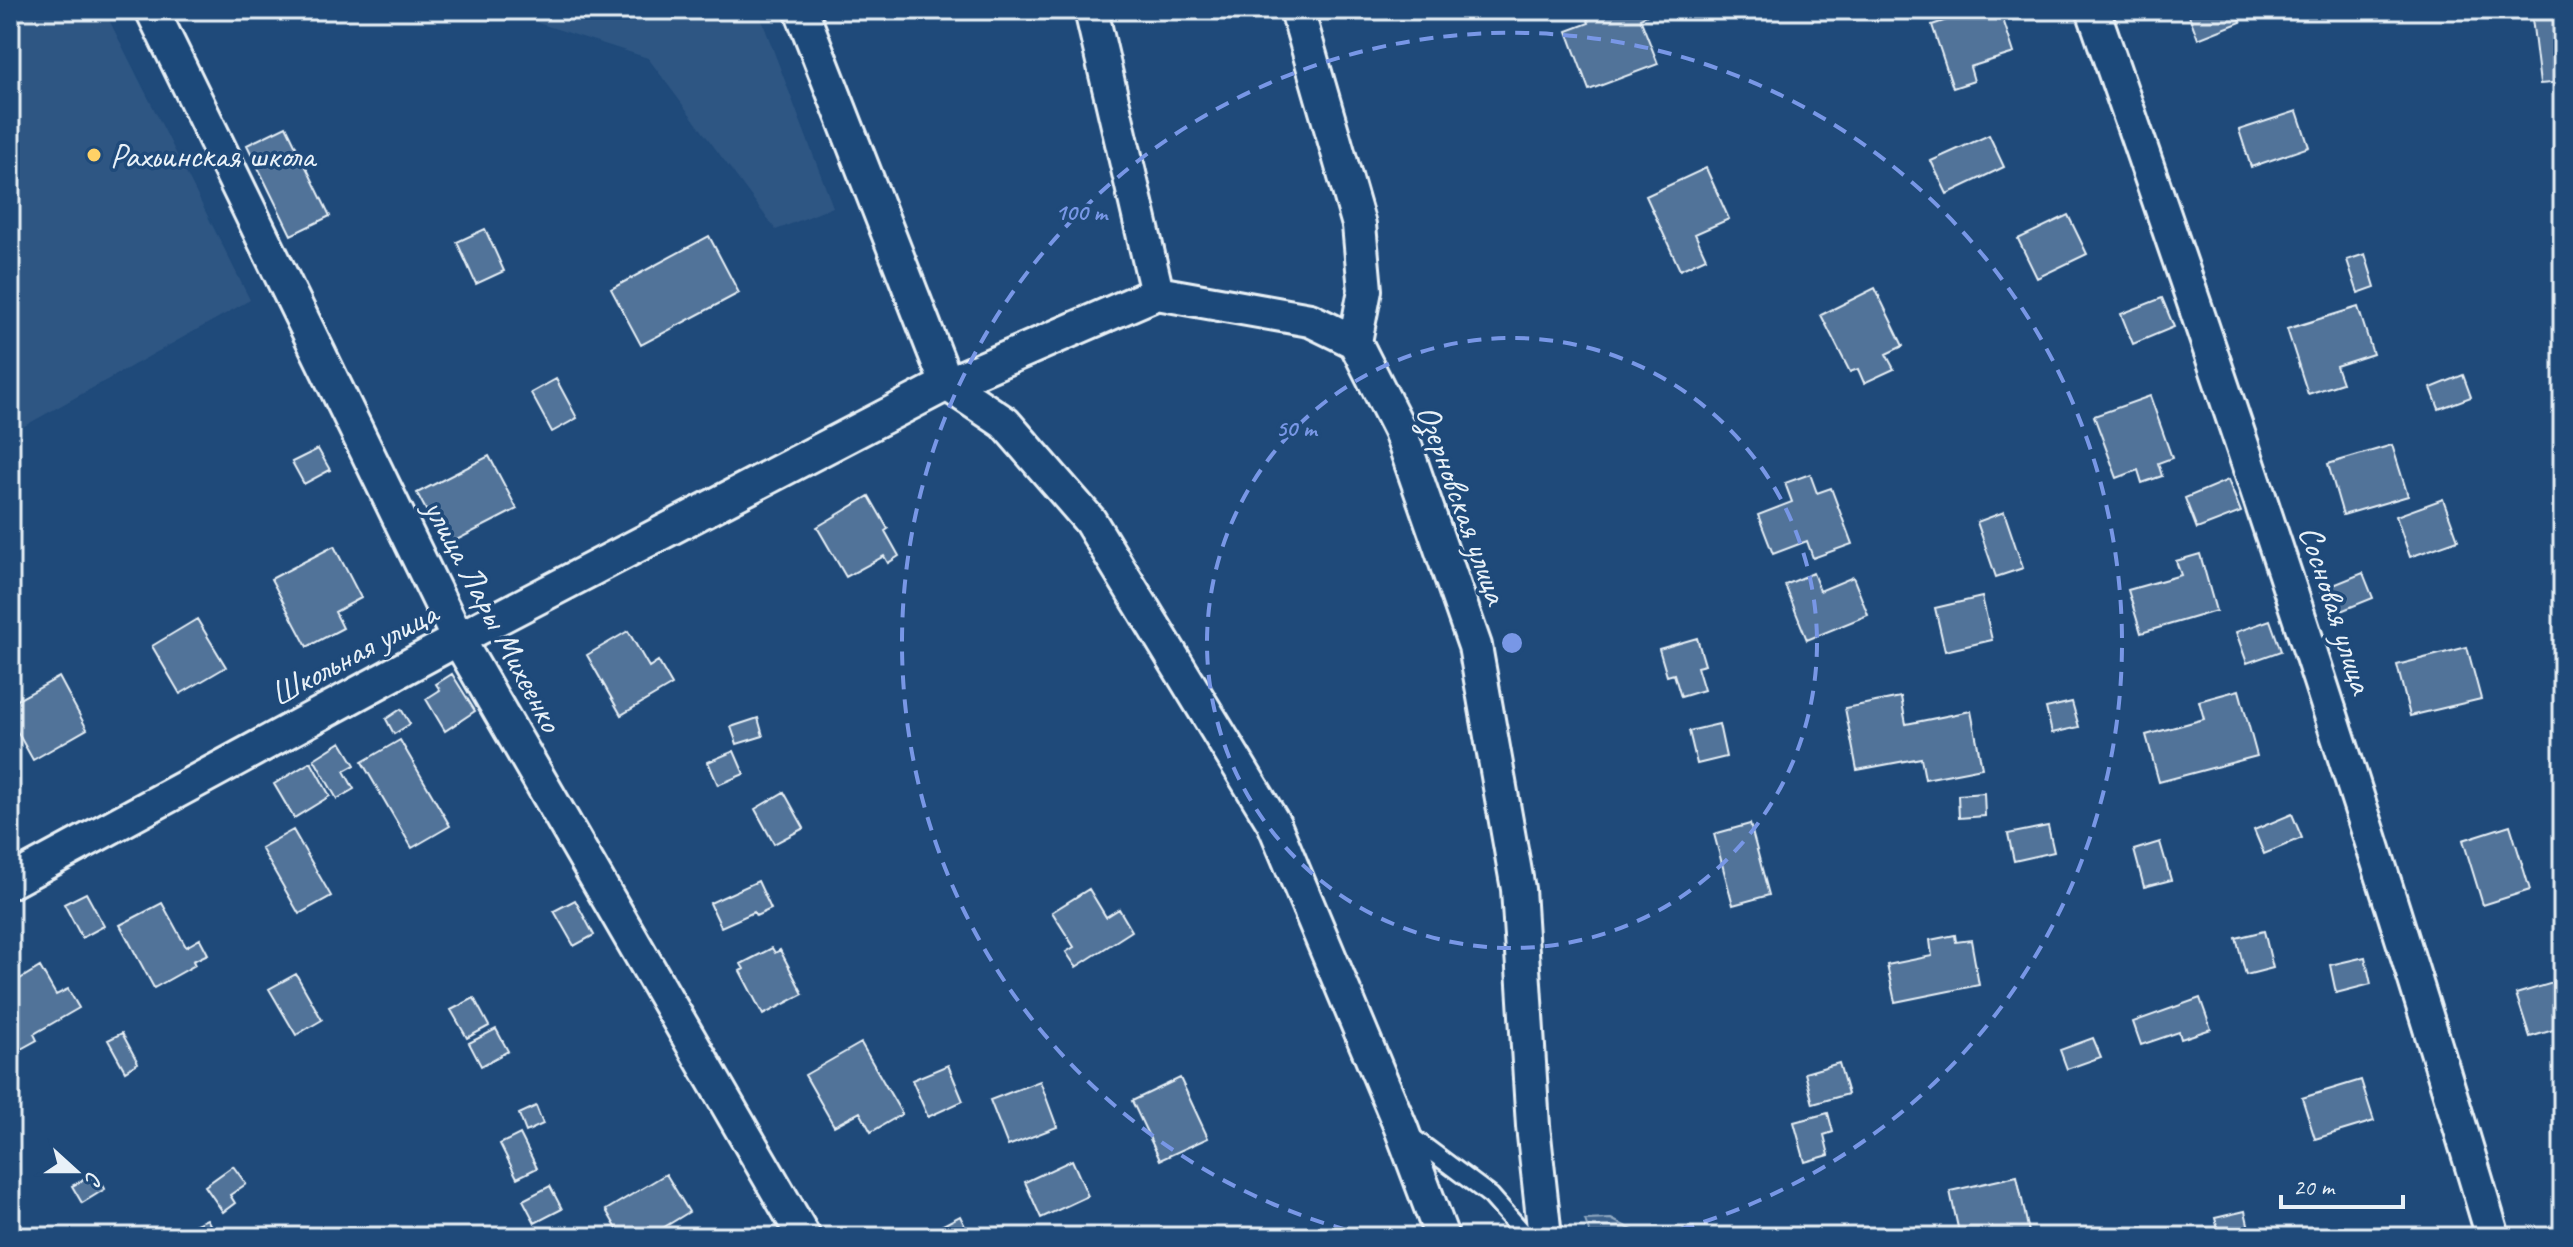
<svg xmlns="http://www.w3.org/2000/svg" width="2573" height="1247" font-family="Caveat,sans-serif">
<style>
.built{fill:#2e5683}
.green{fill:#3c628c;stroke:#92aac2;stroke-width:2}
.building{fill:#517399;stroke:#e8f1f8;stroke-width:2}
.lines{fill:none;stroke-linecap:round;stroke-linejoin:round}
.service-casing{stroke:#e8f1f8;stroke-width:22}
.minor-casing{stroke:#e8f1f8;stroke-width:38}
.service{stroke:#1f4a7a;stroke-width:16}
.minor{stroke:#1f4a7a;stroke-width:32}
.ring{fill:none;stroke:#7897e6;stroke-width:4;stroke-dasharray:14 10}
.poi-dot{fill:#ffd166;stroke:#1f4a7a;stroke-width:3}
.labels{text-anchor:middle;stroke-width:7;stroke-linejoin:round;paint-order:stroke}
.poi-label{font-size:34px;fill:#e8f1f8;stroke:#1f4a7a;text-anchor:start}
.street-label{font-size:34px;fill:#e8f1f8;stroke:#1f4a7a}
.centre{fill:#7897e6;stroke:#1f4a7a;stroke-width:4}
.ring-label{font-size:24px;text-anchor:middle;font-weight:bold;fill:#7897e6;stroke:#1f4a7a;stroke-width:7;stroke-linejoin:round;paint-order:stroke}
</style>
<rect width="100%" height="100%" fill="#1f4a7a"/>
<filter id="ink" filterUnits="userSpaceOnUse"><feTurbulence type="fractalNoise" baseFrequency=".0125" numOctaves="2"/><feDisplacementMap in="SourceGraphic" scale="16" xChannelSelector="R" yChannelSelector="G"/><feConvolveMatrix kernelMatrix="1 2 1 2 8 2 1 2 1" color-interpolation-filters="sRGB"/></filter>
<g filter="url(#ink)">
<!-- built -->
<path class="built" d="M10,10h94l146,290 -240,134z
M528,10h230l75,197 -57,23 -128,-172 -110,-35z"/>
<!-- green -->
<path class="green" d="M1611,1219l35,18h-55l-6,-17z"/>
<!-- building -->
<path class="building" d="M1584,10h61l2,5 -7,3 18,46 -69,26 -22,-59 22,-8z
M1950,10h50l14,43 -44,14 4,14 -21,7 -21,-63 21,-7z
M2187,10h50l4,12 -43,17z
M2531,10h32v72l-23,2z
M2297,111l12,36 -58,20 -12,-37z
M286,126l44,90 -39,19 -44,-90z
M1989,135l15,32 -57,27 -16,-33z
M1706,168l23,51 -34,15 11,24 -26,12 -34,-74z
M2068,215l19,39 -50,24 -19,-39z
M485,229l19,42 -28,13 -19,-42z
M709,236l30,57 -98,52 -30,-56z
M2365,254l10,33 -17,6 -11,-33z
M1875,288l28,58 -17,8 8,15 -30,14 -6,-14 -8,3 -29,-57z
M2162,298l12,29 -41,17 -12,-30z
M2358,307l15,47 -37,12 6,17 -34,11 -21,-65z
M2463,375l8,22 -32,12 -8,-21z
M556,379l21,39 -25,14 -21,-39z
M2150,396l22,62 -14,5 4,13 -20,7 -4,-13 -21,8 -23,-62z
M2392,445l16,51 -65,19 -15,-51z
M318,449l12,21 -26,14 -12,-22z
M489,456l28,53 -72,37 -28,-53z
M1810,474l7,19 14,-5 21,56 -39,14 -6,-17 -34,13 -15,-39 34,-13 -7,-19z
M2228,480l13,32 -44,17 -12,-31z
M869,496l19,33 -3,2 14,25 -11,7 -4,-7 -38,21 -29,-50z
M2443,499l15,41 -48,17 -14,-41z
M2004,512l19,56 -27,9 -19,-55z
M334,546l27,52 -26,14 8,16 -36,19 -36,-68z
M2200,554l16,57 -75,22 -13,-43 53,-15 -5,-14z
M1813,573l7,18 33,-14 15,38 -61,25 -22,-55z
M2363,573l10,25 -42,17 -10,-25z
M1982,597l10,43 -47,11 -10,-43z
M197,619l29,48 -46,27 -28,-48z
M2270,620l11,31 -34,12 -11,-31z
M628,631l21,36 9,-6 14,24 -51,30 -34,-60z
M1697,638l8,27 -8,2 7,23 -23,7 -7,-23 -7,2 -8,-27z
M2467,647l14,52 -71,17 -13,-51z
M452,674l23,37 -30,20 -19,-32 14,-9 -4,-6z
M59,677l28,52 -54,31 -23,-41v-15z
M2239,690l18,66 -98,26 -13,-47 58,-16 -5,-18z
M1901,697l5,27 65,-13 11,57 -57,11 -4,-21 -64,12 -12,-62z
M2072,702l7,25 -27,6 -6,-25z
M401,709l9,15 -16,10 -8,-15z
M758,718l5,18 -26,8 -6,-17z
M1719,724l7,33 -29,7 -8,-33z
M400,740l50,86 -38,22 -50,-86z
M341,742l14,23 -11,6 10,18 -17,10 -23,-40z
M734,751l10,23 -26,11 -10,-23z
M311,762l19,34 -36,22 -20,-34z
M784,792l20,36 -30,16 -19,-35z
M1984,793l1,23 -26,2 -1,-23z
M2292,814l10,24 -38,16 -10,-24z
M1750,824l19,71 -36,10 -19,-71z
M2510,825l20,65 -47,15 -20,-65z
M2048,826l6,26 -40,9 -6,-27z
M293,830l38,66 -32,18 -38,-66z
M2160,842l11,38 -27,7 -10,-37z
M758,881l13,28 -15,7 -2,-4 -33,15 -11,-24z
M1089,889l17,28 13,-8 13,22 -56,36 -10,-15 8,-5 -22,-35z
M86,893l18,33 -22,12 -18,-34z
M575,900l19,35 -20,11 -20,-35z
M162,903l24,44 14,-8 8,15 -15,7 2,4 -41,23 -34,-63z
M2264,931l9,37 -27,7 -10,-37z
M1955,935l1,7 15,-2 8,45 -84,17 -8,-37 45,-9 -2,-16z
M772,948l3,5 5,-3 23,44 -40,21 -23,-44 4,-2 -3,-5z
M2365,957l6,27 -35,9 -6,-28z
M40,967l16,28 12,-6 11,19 -45,26 3,6 -18,10 -9,-16v-14l8,-4 -8,-14v-17z
M296,974l26,46 -26,15 -27,-46z
M2563,980v47l-33,10 -14,-43z
M474,998l15,28 -22,12 -16,-28z
M2200,998l11,31 -30,10 -2,-7 -38,13 -8,-23z
M496,1029l12,22 -27,15 -12,-23z
M122,1033l16,30 -13,8 -17,-31z
M2093,1038l8,19 -34,12 -7,-19z
M861,1043l41,71 -31,18 -11,-20 -26,14 -29,-51z
M1839,1063l9,31 -35,10 -8,-31z
M948,1065l15,36 -35,16 -16,-37z
M1180,1078l28,60 -48,22 -28,-59z
M2361,1080l13,41 -59,18 -13,-41z
M1040,1081l17,46 -49,19 -18,-46z
M536,1106l7,18 -17,8 -7,-18z
M1828,1113l5,19 -9,3 5,20 -24,7 -11,-40z
M520,1134l17,34 -20,10 -17,-34z
M1072,1160l16,36 -47,22 -16,-36z
M233,1166l13,18 -16,11 5,8 -12,9 -18,-26z
M96,1173l9,16 -23,14 -10,-17z
M666,1174l23,38 -41,25h-41l10,-8 -11,-19z
M2017,1176l13,61h-21l-1,-2 -48,2 -10,-46z
M550,1186l12,23 -27,14 -12,-23z
M2245,1211l6,26h-31l-5,-19z
M960,1216l10,21h-50z
M207,1219l10,18h-19l-6,-11z"/>
<g class="lines">
<defs>
<path id="service" d="M1408,1134l83,62 36,41"/>
<path id="minor" d="M152,10l306,629 346,598
M801,10l146,374 58,39 85,98 184,303 127,304 41,109
M1091,10l66,283 153,27 45,22 45,89 75,215 43,243 15,237 12,111
M1297,10l62,215 6,65 -10,52
M2093,10c142,406 278,814 400,1227
M10,882l448,-243 489,-255 210,-91"/>
</defs>
<!-- service casing -->
<use href="#service" class="service-casing"/>
<!-- minor casing -->
<use href="#minor" class="minor-casing"/>
<!-- service -->
<use href="#service" class="service"/>
<!-- minor -->
<use href="#minor" class="minor"/>
</g>
</g>
<!-- distance rings -->
<g class="ring">
<circle cx="1512" cy="643" r="305"/>
<path d="M1370 1236A610 610 0 1 1 1654 1236"/>
</g>
<!-- markers -->
<circle class="poi-dot" cx="94" cy="155" r="8"/>
<g class="labels">
<!-- poi labels -->
<g class="poi-label">
<text x="110" y="167">Рахьинская школа</text>
</g>
<!-- street labels -->
<g class="street-label">
<text transform="translate(1463 504) rotate(70)" y="12">Озерновская улица</text>
<text transform="translate(2337 609) rotate(72)" y="12">Сосновая улица</text>
<text transform="translate(494 615) rotate(62)" y="12">улица Лары Михеенко</text>
<text transform="translate(353 653) rotate(-28)" y="12">Школьная улица</text>
</g>
</g>
<circle cx="1512" cy="643" r="12" class="centre"/>
<g class="ring-label">
<text x="1081" y="220">100 m</text>
<text x="1296" y="436">50 m</text>
</g>
<!-- margin -->
<rect width="2573" height="1247" fill="none" stroke="#1f4a7a" stroke-width="40"/>
<rect x="20" y="20" width="2533" height="1207" fill="none" stroke="#e8f1f8" stroke-width="3" filter="url(#ink)"/>
<!-- north arrow -->
<g transform="translate(76 1171) rotate(111)" stroke="#1f4a7a" stroke-width="6" paint-order="stroke">
<path d="M0-6L14 30L0 20L-14 30Z" fill="#e8f1f8"/>
<text y="-12" font-size="22" font-weight="bold" text-anchor="middle" fill="#e8f1f8">С</text>
</g>
<!-- scale -->
<path d="M2281 1195v12h122v-12" fill="none" stroke="#e8f1f8" stroke-width="4"/>
<text x="2293" y="1195" font-size="24" fill="#e8f1f8" stroke="#1f4a7a" stroke-width="6" paint-order="stroke">20 m</text>
</svg>
